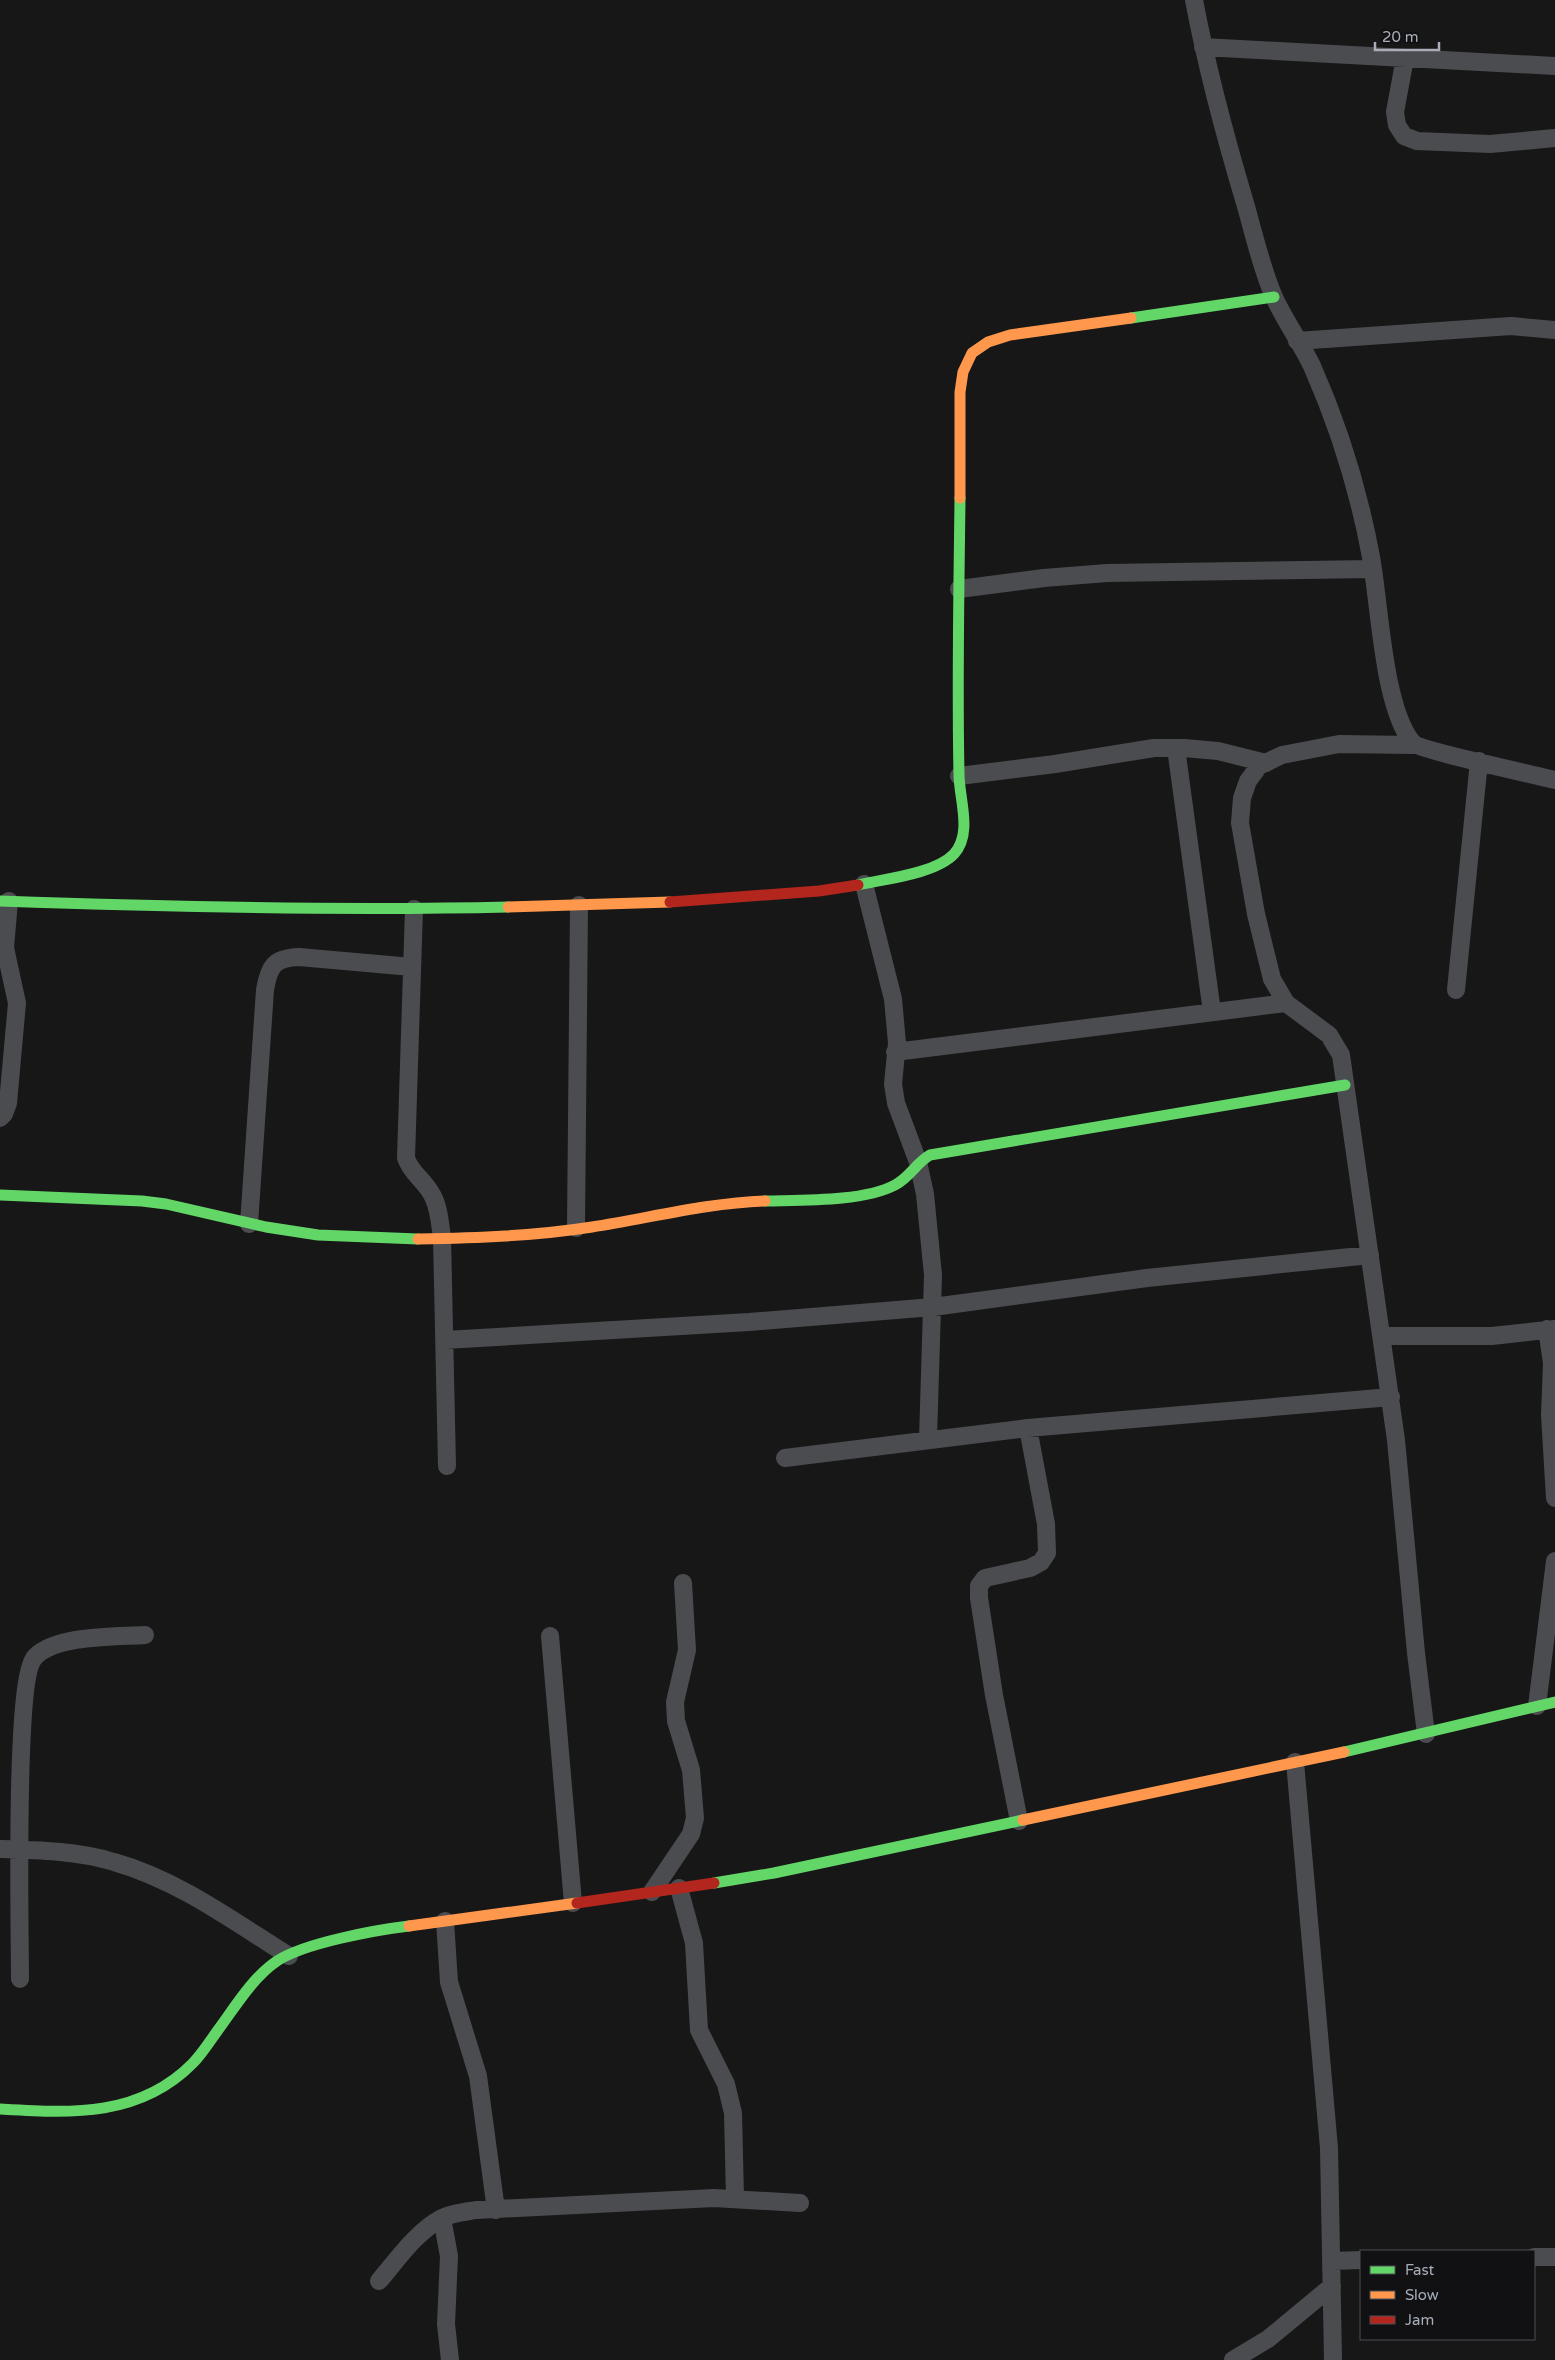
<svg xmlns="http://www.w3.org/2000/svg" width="1555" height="2360" font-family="'Varela Round',sans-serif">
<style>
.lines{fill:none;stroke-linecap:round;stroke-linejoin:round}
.street{stroke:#4b4c50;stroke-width:18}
.fast{stroke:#63d668;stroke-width:11}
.slow{stroke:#ff974d;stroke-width:11}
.jam{stroke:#b3261e;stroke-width:11}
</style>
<rect width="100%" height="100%" fill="#171717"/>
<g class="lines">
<!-- street -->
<path class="street" d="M1194,0c13,69 31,136 51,203 9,31 16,64 29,94 11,24 27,46 38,69 27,61 47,126 59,191 9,49 12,149 41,185 6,8 123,33 143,38
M1203,47l352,19
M1405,58l-10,54 2,13 7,11 13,5 73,3 65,-6
M1297,341l214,-15 44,4
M959,589l85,-11 63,-5 266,-4
M1413,745l-74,-1 -57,11 -23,11 -11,15 -6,17 -2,25 16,91 16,65 14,24 43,32 12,20 55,385 20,213 10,81
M1176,748l36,264
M959,776l96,-12 99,-16h30l34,3 48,12
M864,884l29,115 4,44 -4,41 3,19 22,59 7,32 8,81 -5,164
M414,909l-8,249c5,15 17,21 25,35 8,12 9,31 11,45l5,228
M1456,990l23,-229
M895,1052l391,-49
M0,1118l4,-4 4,-11 9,-100 -12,-55 4,-47
M249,1224l16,-234c4,-24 9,-32 34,-33l113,10
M576,1228l3,-323
M1547,1329l5,34 -2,52 5,83
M1382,1336h110l63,-7
M445,1340l304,-18 184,-15 214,-29 223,-23
M785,1458l243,-30 363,-31
M550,1636l23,267
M1537,1706l18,-145
M1295,1762l34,386 4,212
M1019,1821l-25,-126 -15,-97v-12l6,-8 45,-10 11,-6 6,-9 -1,-29 -18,-96
M0,1849c37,1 78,2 114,13 64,18 119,59 175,94
M679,1888l15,55 5,87 27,54 7,29 2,85
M652,1892l39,-58 4,-16 -4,-48 -15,-49 -1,-19 12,-52 -4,-67
M445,1921l4,61 29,94 18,134
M20,1979c0,-44 -6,-302 15,-322 21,-22 80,-20 110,-22
M442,2218l7,38 -3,68 4,36
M1534,2257h21
M1332,2261l29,-1
M379,2281c18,-21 37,-49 63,-63 10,-5 23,-6 34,-8l238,-12 86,5
M1233,2360l35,-21 64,-53"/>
<!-- fast -->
<path class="fast" d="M1131,318l143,-21
M858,885c26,-6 77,-11 96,-31 19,-21 5,-55 5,-80 -2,-92 0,-185 1,-276
M0,901c170,6 339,10 508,6
M0,1195l142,6 24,3 100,23 52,8 100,4
M765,1201c36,-1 98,1 130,-16 15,-8 21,-22 35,-30l415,-70
M1344,1752l211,-50
M714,1883l60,-10 249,-53
M0,2109c70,4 139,9 193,-46 9,-9 17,-22 25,-33 17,-23 35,-53 59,-69 27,-18 99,-31 132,-35"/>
<!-- slow -->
<path class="slow" d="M960,498v-106l3,-20 9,-19 16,-11 22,-7 121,-17
M508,907l162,-5
M418,1239c58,-1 117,-3 174,-12 58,-9 115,-24 173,-26
M1023,1820l321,-68
M409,1926l168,-23"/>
<!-- jam -->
<path class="jam" d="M670,902l149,-11 39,-6
M577,1903l137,-20"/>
</g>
<!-- legend -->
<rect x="1360" y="2250" width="175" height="90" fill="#111113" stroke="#4d4f55"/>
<rect x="1370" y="2266" width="25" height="8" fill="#63d668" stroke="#4d4f55"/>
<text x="1405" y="2275" font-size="15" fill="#a8adb8">Fast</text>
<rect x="1370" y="2291" width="25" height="8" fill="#ff974d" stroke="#4d4f55"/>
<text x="1405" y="2300" font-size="15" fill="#a8adb8">Slow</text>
<rect x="1370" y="2316" width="25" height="8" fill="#b3261e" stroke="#4d4f55"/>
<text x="1405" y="2325" font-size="15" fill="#a8adb8">Jam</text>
<!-- scale -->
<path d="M1375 42v8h64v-8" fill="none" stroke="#a8adb8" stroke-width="2.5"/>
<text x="1382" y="42" font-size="15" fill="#a8adb8" stroke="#111113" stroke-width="4" paint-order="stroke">20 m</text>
</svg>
